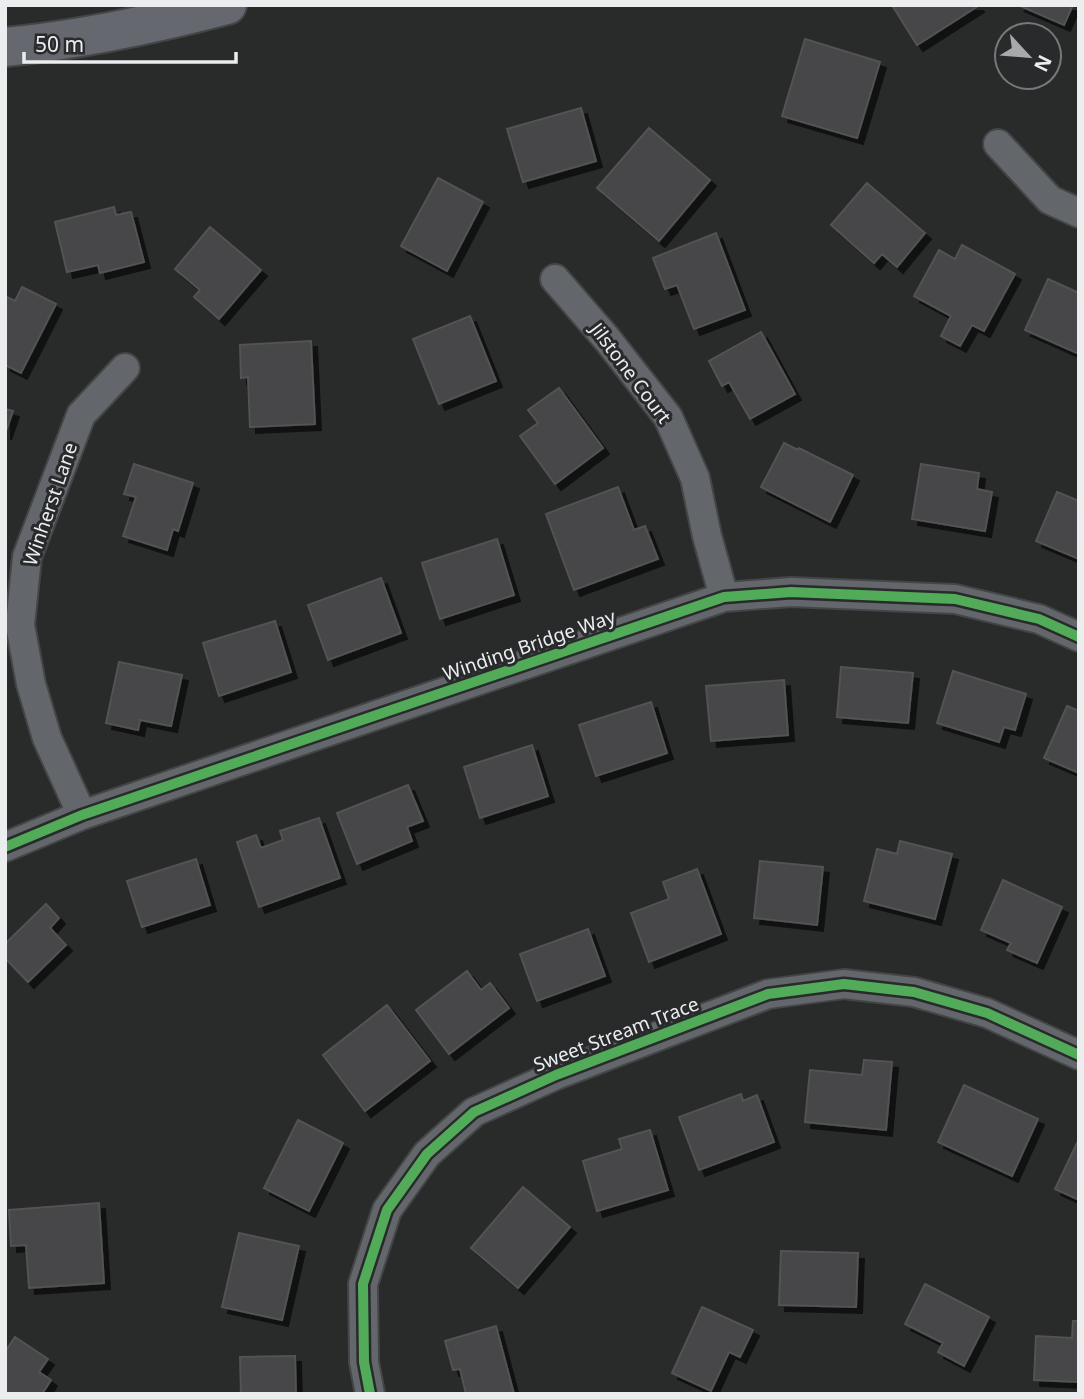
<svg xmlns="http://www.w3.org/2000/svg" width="1084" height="1399" font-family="'Noto Sans',sans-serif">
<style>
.building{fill:#464648;stroke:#525353;stroke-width:2;filter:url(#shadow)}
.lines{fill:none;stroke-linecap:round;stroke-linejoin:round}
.street-casing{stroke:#444546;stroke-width:32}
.secondary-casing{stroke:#444546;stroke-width:42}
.street{stroke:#63666b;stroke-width:28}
.secondary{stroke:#65686e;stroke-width:38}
.cycleway-casing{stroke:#282a2b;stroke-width:15}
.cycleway{stroke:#51ab58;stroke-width:10}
.labels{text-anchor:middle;stroke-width:6;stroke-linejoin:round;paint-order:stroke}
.street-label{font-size:19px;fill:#ecedef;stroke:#282a2b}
</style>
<defs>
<filter id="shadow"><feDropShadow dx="6" dy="6" stdDeviation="0" flood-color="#0009"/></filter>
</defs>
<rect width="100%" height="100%" fill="#292a2a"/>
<!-- building -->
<path class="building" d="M892,5h85l1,1 -61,39z
M1018,5h55l-9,20z
M805,39l75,23 -23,76 -75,-22z
M581,108l15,53 -73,21 -16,-53z
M649,128l61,52 -51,61 -62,-53z
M438,178l45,24 -36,69 -46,-25z
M867,183l58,50 -28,34 -15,-13 -8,9 -43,-38z
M114,207l2,8 15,-3 13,50 -44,11 -2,-8 -31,7 -12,-50z
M210,227l51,43 -42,49 -25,-22 6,-7 -25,-21z
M716,233l29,77 -51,19 -17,-44 -12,4 -12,-31z
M962,245l53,29 -31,57 -12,-6 -12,21 -19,-10 10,-20 -37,-20 25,-46 16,9z
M1048,279l31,14v61l-54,-24z
M22,287l34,17 -35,69 -16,-8v-69l10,5z
M470,316l26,65 -57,23 -26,-65z
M761,332l34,62 -45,25 -21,-37 -7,4 -13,-25z
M311,341l4,83 -65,3 -2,-50 -7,1 -1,-33z
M559,388l44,60 -48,36 -35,-48 18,-13 -10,-13z
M5,409l8,2 -8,23z
M784,443l14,7 1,-2 54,27 -23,47 -69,-35z
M134,464l59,19 -15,48 -5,-2 -6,21 -44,-14 13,-39 -12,-3z
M921,464l58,9 -2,16 15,3 -7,39 -73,-12z
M618,487l16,43 11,-4 13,33 -84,31 -28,-76z
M1057,492l22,9v58l-43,-18z
M497,539l17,56 -74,24 -18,-56z
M381,578l20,55 -73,27 -20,-55z
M275,621l16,51 -72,24 -16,-53z
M119,662l63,13 -11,51 -31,-6 -2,10 -32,-7z
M841,667l72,6 -5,50 -71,-6z
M953,671l73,23 -11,36 -11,-3 -5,15 -62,-19z
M784,680l4,55 -77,6 -5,-55z
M651,702l16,51 -71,23 -17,-51z
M1067,706l12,5v62l-35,-15z
M532,745l16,51 -68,22 -16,-51z
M408,785l15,36 -16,6 5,14 -55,23 -20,-51z
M319,818l21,60 -81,29 -22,-65 19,-7 5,13 22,-8 -3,-9z
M900,841l52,13 -17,65 -71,-18 13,-52 20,5z
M196,859l14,46 -68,22 -15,-46z
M760,861l63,6 -6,58 -63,-7z
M697,869l24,65 -72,28 -18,-49 38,-14 -6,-17z
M1003,880l59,27 -25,56 -30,-13 4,-7 -30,-13z
M46,904l13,14 -9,10 16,17 -38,37 -23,-24v-14z
M588,929l17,47 -68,25 -17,-47z
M467,971l14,19 9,-7 19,25 -60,46 -33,-44z
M387,1005l43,56 -65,50 -42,-56z
M864,1060l28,2 -6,68 -81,-8 5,-52 52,5z
M964,1085l74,34 -26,57 -74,-34z
M741,1094l2,7 14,-6 17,47 -75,28 -20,-53z
M298,1120l45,23 -34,68 -45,-23z
M650,1130l18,60 -71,21 -14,-50 39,-12 -3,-10z
M1078,1141l1,1v58l-24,-11z
M523,1187l47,40 -52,61 -47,-40z
M99,1203l5,80 -75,5 -3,-43 -15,1 -2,-36z
M239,1233l60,13 -17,74 -60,-13z
M781,1251l77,2 -2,54 -77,-2z
M925,1284l64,33 -25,49 -26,-14 5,-9 -38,-19z
M702,1307l51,23 -13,27 -11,-5 -18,39 -39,-18z
M1073,1321h6v61l-45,-2 2,-44 36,2z
M496,1326l18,68h-48l-6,-25 -7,1 -8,-29z
M15,1337l33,22 -9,13 12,8 -9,14h-37v-42z
M295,1356l1,38h-55l-1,-37z"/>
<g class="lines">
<defs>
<path id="street" d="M998,144l52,56 29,13
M555,279l52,60 61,78 27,61 12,58 17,61
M82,815l-35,-77 -16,-54 -11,-59 7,-68 54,-142 44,-47
M5,847l77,-32 642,-218 67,-5 164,7 84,20 40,18
M370,1394l-6,-32 -1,-78 24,-74 40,-56 47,-42 82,-37 212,-81 76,-10 70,8 73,21 92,42"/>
<path id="secondary" d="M5,47c75,-7 150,-23 222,-42"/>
</defs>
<!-- street casing -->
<use href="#street" class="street-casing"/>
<!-- secondary casing -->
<use href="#secondary" class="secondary-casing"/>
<!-- street -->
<use href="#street" class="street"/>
<!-- secondary -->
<use href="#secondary" class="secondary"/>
<defs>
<path id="cycleway" d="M5,847l77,-32 642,-218 67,-5 164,7 84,20 40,18
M370,1394l-6,-32 -1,-78 24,-74 40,-56 47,-42 82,-37 212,-81 76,-10 70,8 73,21 92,42"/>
</defs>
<!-- cycleway casing -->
<use href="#cycleway" class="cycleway-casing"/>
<!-- cycleway -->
<use href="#cycleway" class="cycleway"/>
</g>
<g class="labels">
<!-- street labels -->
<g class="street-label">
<text transform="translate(631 373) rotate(53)" y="7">Jilstone Court</text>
<text transform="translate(50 504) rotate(-71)" y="7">Winherst Lane</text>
<text transform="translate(529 645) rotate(-19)" y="7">Winding Bridge Way</text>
<text transform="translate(616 1034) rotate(-21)" y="7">Sweet Stream Trace</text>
</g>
</g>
<!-- border -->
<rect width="1084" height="1399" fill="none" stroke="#ecedef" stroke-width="14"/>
<!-- north arrow -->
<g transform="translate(1028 56) rotate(116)"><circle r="33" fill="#282a2b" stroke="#767879" stroke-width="2"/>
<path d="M0-5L12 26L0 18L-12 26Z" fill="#a8a9aa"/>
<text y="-10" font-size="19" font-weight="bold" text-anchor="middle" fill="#ecedef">N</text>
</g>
<!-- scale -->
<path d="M24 52v10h212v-10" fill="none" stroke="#ecedef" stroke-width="3.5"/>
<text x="35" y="52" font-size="21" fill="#ecedef" stroke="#282a2b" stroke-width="5" paint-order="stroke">50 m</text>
</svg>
